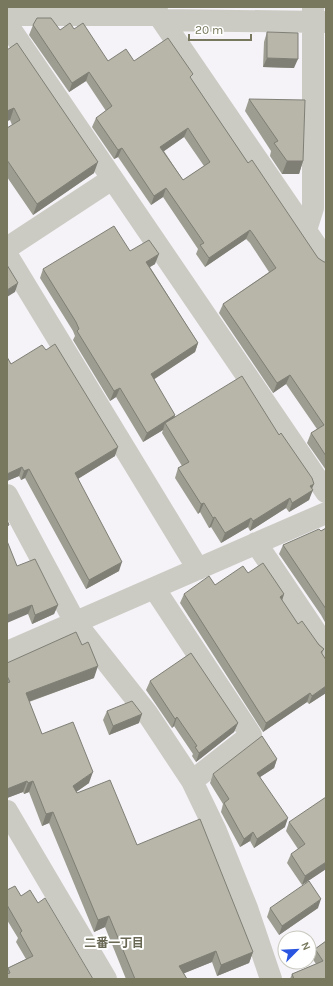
<svg xmlns="http://www.w3.org/2000/svg" width="333" height="986" font-family="Karla,'Noto Sans JP',sans-serif">
<style>
.lines{fill:none;stroke-linecap:round;stroke-linejoin:round}
.minor{stroke:#cbcbc4;stroke-width:22}
.wall{fill:#9d9d91;fill-rule:evenodd}
.shaded-wall{fill:#807f76}
.building{fill:#b7b6a9;stroke:#807f76;fill-rule:evenodd}
.labels{text-anchor:middle;stroke-width:4;stroke-linejoin:round;paint-order:stroke}
.neighbourhood-label{font-size:12px;font-weight:bold;fill:#696854;stroke:#fff}
</style>
<rect width="100%" height="100%" fill="#f5f3f7"/>
<g class="lines">
<!-- minor -->
<path class="minor" d="M153,7l173,253
M7,15h152
M162,20l164,2
M7,24l319,468
M306,230l7,-22v-201
M7,248l105,-69
M7,255l191,314
M7,495l68,127 72,91 45,68 24,50 31,77 24,71
M256,543l70,104
M154,588l97,147 -59,46
M7,652l319,-139
M7,811l99,168"/>
</g>
<!-- wall -->
<path class="wall" d="M33,25l27,5 14,-1 34,32h26l57,18 57,84 70,95 6,4h2v208l-19,-27 4,-10 6,-4 -31,-45 -13,9 -54,-80 4,-9 46,-32 -19,-29 -4,-4 -41,28 -9,-13 2,-5 -35,-52 -12,8 -33,-48 -4,2 -22,-32 4,-9 10,-7 -20,-30 -17,11 -40,-57zM184,137l20,29 -21,14 -19,-29z
M267,32l27,36 -31,-1 1,-25z
M7,50l87,123 -61,42 -26,-38v-49l5,-3 -2,-5 -3,1z
M249,99l54,62 -4,13h-17l-12,-18 1,-5 -26,-40z
M130,251l25,13 -5,3 48,76 -3,9 -41,27 21,38 137,71 -3,12 -20,12 -3,-4 -36,23 -2,-4 -27,16 -10,-16 -2,1 -9,-16 -2,2 -23,-36 3,-10 4,-2 -20,-33 1,-3 -20,12 -27,-45 -6,4 -37,-61 2,-4 -2,-5 -33,-53 3,-9z
M7,357l4,7 104,92 -37,23 41,92 -33,18 -61,-111 -4,2 -2,-4 -12,5z
M326,528v96l-5,-9 -42,-61 4,-9 38,-14z
M17,566l41,39 -4,9 -22,10 -4,-10z
M248,573l36,21 -2,7 16,23 26,25 -2,5 4,6v33l-17,11 -2,-2 -44,30 -83,-129 4,-9 31,-9z
M7,663l87,15 -65,24 13,32 47,49 -13,9 1,1 60,52 116,107 -4,11 -32,13 -5,-14 -28,11 3,6h-61l-21,-52 -11,5 -45,-109 -7,3 -13,-34 -5,2 -1,-2 -16,6z
M150,681l88,42 -4,9 -38,30 -4,-6 1,-2 -19,-28 -2,2 -26,-38z
M107,711l32,12 -30,12 -6,-15z
M277,759l-3,9 -14,9 25,50 -31,21 -4,-7 -10,6 -19,-35 2,-8 -13,-21 3,-9z
M289,822l37,47 -24,16 -15,-22 4,-9 7,-5 -12,-18z
M7,890l31,13 55,76h-86l1,-11 18,-9 -10,-17 2,-4 -11,-18z
M270,908h48l-39,27 -12,-18z
M326,941v38h-36l2,-5 24,-10 -4,-6 3,-9z"/>
<!-- shaded-wall -->
<path class="shaded-wall" d="M267,58l31,1 -4,9 -31,-1z
M89,72l-3,9 -17,11 3,-9z
M14,108l-4,12 -3,1v-10z
M188,128l-4,9 -27,19 3,-9z
M122,148l-4,9 -4,2 4,-9z
M287,161h16l-4,13h-17z
M98,162l-4,11 -61,42 4,-11z
M166,188l-3,9 -12,8 3,-9z
M250,230l-4,9 -41,28 4,-9z
M159,254l-4,10 -12,7 3,-9z
M18,283l-3,9 -8,5v-7z
M198,343l-3,9 -48,32 4,-10z
M290,375l-4,9 -13,9 4,-10z
M120,388l-4,9 -6,4 4,-10z
M175,415l-3,9 -7,-1 -2,7 -20,12 4,-9z
M118,447l-3,9 -44,27 4,-10z
M22,467l-3,9 -12,5v-7z
M29,469l-4,9 -4,2 3,-9z
M314,484l-3,7 2,-1 -4,10 -20,12 3,-9 18,-17z
M290,498l-4,10 -36,23 3,-10z
M204,503l-4,9 -2,2 3,-10z
M215,517l-4,10 -2,1 4,-10z
M251,518l-3,9 -27,16 4,-10z
M122,562l-3,9 -33,18 3,-9z
M284,594l-3,9 -1,-6z
M32,605l-4,9 -21,9v-8z
M58,605l-4,9 -22,10 3,-9z
M98,666l-4,12 -72,26 4,-11z
M326,686v7l-17,11 3,-8z
M310,693l-3,9 -44,30 3,-9z
M142,714l-3,9 -30,12 4,-9z
M177,717l-3,9 -2,2 3,-9z
M238,723l-4,9 -38,30 3,-9z
M277,759l-3,9 -20,13 3,-8z
M93,772l-4,11 -20,14 4,-11z
M27,781l-4,11 -16,6v-9z
M33,781l-4,11 -5,2 4,-11z
M53,812l-4,11 -7,3 4,-12z
M288,818l-3,9 -31,21 3,-9z
M253,832l-3,9 -10,6 4,-8z
M326,862v7l-24,16 3,-9z
M321,899l-3,9 -39,27 3,-9z
M109,916l-4,11 -11,5 4,-12z
M216,951l-4,11 -37,15 4,-11z
M253,952l-4,11 -32,13 4,-11z"/>
<!-- building -->
<path class="building" d="M37,18h14l9,12 10,-7 4,6 9,-6 25,38 18,-12 8,12 34,-23 25,36 -3,3 58,86 4,-3 66,98 6,4h2v194l-15,-23 13,-8 -34,-50 -13,8 -54,-79 53,-36 -23,-34 -3,-4 -41,28 -9,-13 4,-2 -38,-55 -12,8 -32,-48 -4,2 -22,-32 16,-12 -23,-34 -17,11 -39,-58zM188,128l22,34 -27,18 -23,-33z
M267,32l31,1v26l-31,-1z
M17,43l81,119 -61,42 -30,-44v-32l13,-8 -6,-12 -7,3v-61z
M249,99l56,1 -2,61h-16l-13,-18 4,-2z
M114,226l16,25 19,-11 10,14 -13,8 52,81 -47,31 24,41 -28,18 -27,-45 -6,3 -37,-60 2,-2 -3,-7 -33,-53z
M7,265l11,18 -11,7z
M55,344l63,103 -43,26 47,89 -33,18 -60,-111 -5,2 -2,-4 -15,7v-117l4,7 31,-19 4,5z
M242,376l37,59 2,-2 31,45 2,6 -4,2 3,4 -21,13 -2,-5 -37,23 -2,-3 -26,15 -10,-16 -2,1 -9,-15 -3,1 -23,-36 11,-6 -24,-39z
M7,520l2,5 -2,1z
M326,528v81l-43,-64 36,-16 2,2z
M7,541l10,25 18,-7 23,46 -23,10 -3,-10 -25,10z
M263,563l21,31 -4,3 18,27 4,-3 17,24 5,4 -3,3 5,8v26l-14,10 -2,-3 -44,30 -82,-129 25,-18 6,9 28,-19 5,7z
M76,632l6,13 6,-3 1,2 9,22 -72,27 16,41 31,-12 20,50 -20,14 4,7 33,-13 27,65 63,-26 53,133 -32,13 -5,-14 -37,15 8,13h-52l-26,-63 -11,4 -45,-108 -7,2 -13,-33 -5,2 -1,-2 -20,8v-106l3,-1 -3,-6v-13z
M191,653l47,70 -39,30 -4,-6 2,-1 -20,-29 -2,2 -25,-38z
M132,701l10,13 -29,12 -6,-15z
M262,736l15,23 -20,14 31,45 -31,21 -4,-7 -9,7 -20,-36 5,-4 -16,-25z
M326,797v65l-21,14 -14,-22 14,-10 -16,-22z
M309,881l12,18 -39,27 -12,-18z
M15,886l6,10 9,-6 8,13 7,-5 48,81h-86v-5l3,-1 -2,-5 25,-12 -13,-23 2,-2 -15,-26v-15z
M326,941v38h-32l-2,-5 31,-13 -8,-12z"/>
<g class="labels">
<!-- neighbourhood labels -->
<g class="neighbourhood-label">
<text x="114" y="947">二番一丁目</text>
</g>
</g>
<!-- border -->
<rect width="333" height="986" fill="none" stroke="#78785e" stroke-width="16"/>
<!-- north arrow -->
<g transform="translate(297 950) rotate(66)"><circle r="19" fill="#ffffff" stroke="#c9c9bf"/>
<path d="M0-3L7 15L0 10L-7 15Z" fill="#2955e0"/>
<text y="-6" font-size="11" font-weight="bold" text-anchor="middle" fill="#78785e">N</text>
</g>
<!-- scale -->
<path d="M189 34v6h62v-6" fill="none" stroke="#78785e" stroke-width="2"/>
<text x="195" y="34" font-size="12" fill="#78785e" stroke="#ffffff" stroke-width="3" paint-order="stroke">20 m</text>
</svg>
